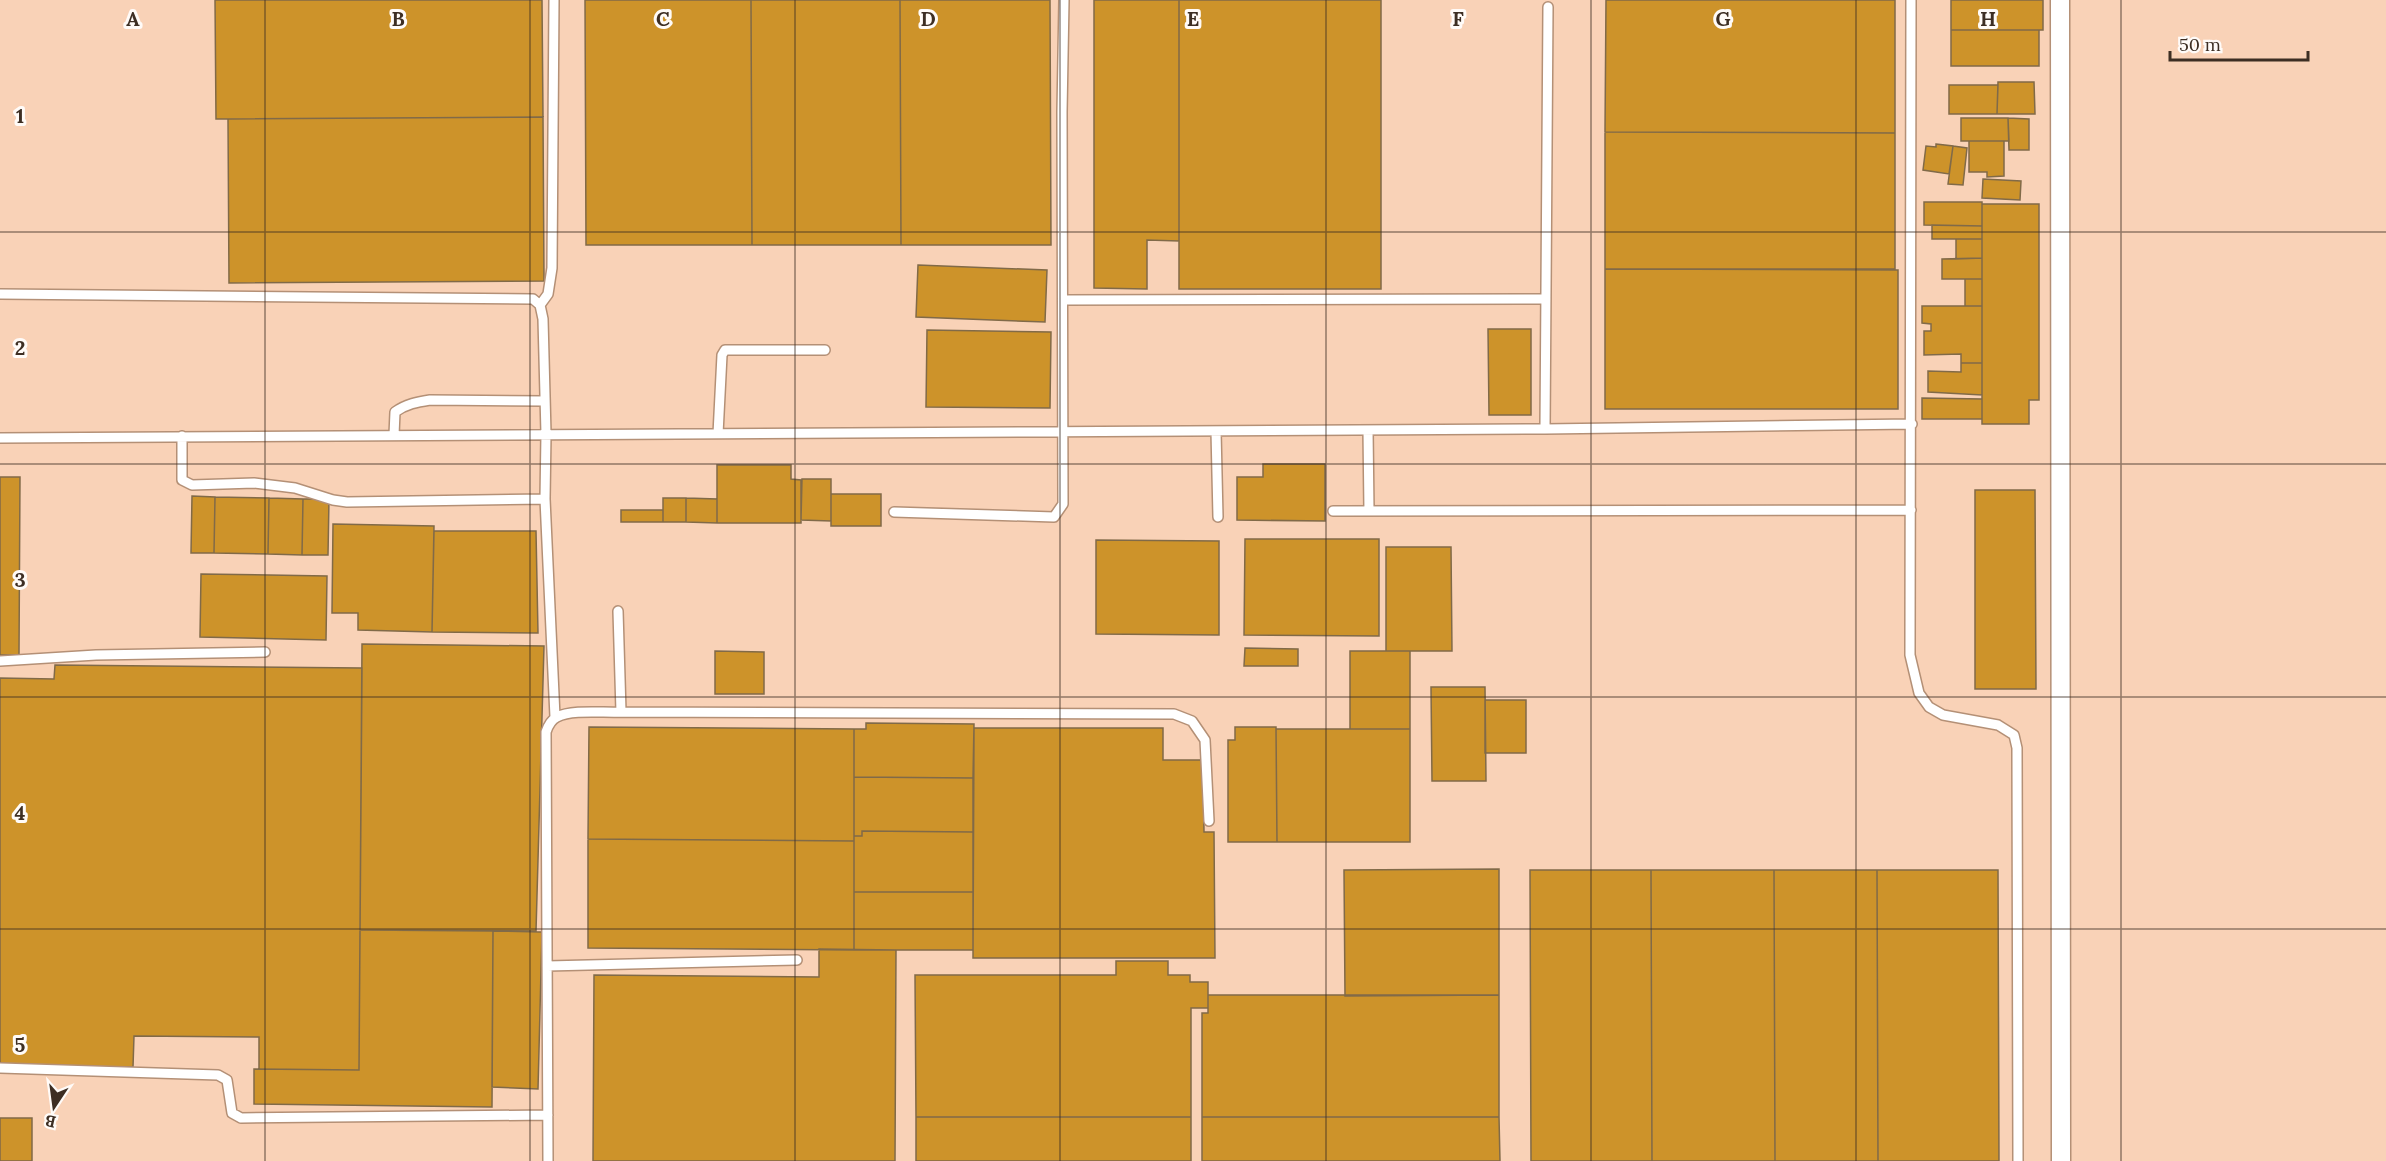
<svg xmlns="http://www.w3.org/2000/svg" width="2386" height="1161" font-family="Lora,serif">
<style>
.building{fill:#cd932a;stroke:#816a48;stroke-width:1.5}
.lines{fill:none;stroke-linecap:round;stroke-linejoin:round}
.lane-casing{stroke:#b49076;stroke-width:12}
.street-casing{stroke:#b49076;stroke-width:21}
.lane{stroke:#fff;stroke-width:9}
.street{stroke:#fff;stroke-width:18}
.grid{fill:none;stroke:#3d2e23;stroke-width:1.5;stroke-opacity:0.55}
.grid-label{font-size:20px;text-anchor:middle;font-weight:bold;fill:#3d2e23;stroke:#fffbf8;stroke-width:6;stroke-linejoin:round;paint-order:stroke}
</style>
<rect width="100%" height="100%" fill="#f9d2b7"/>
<!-- building -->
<path class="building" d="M215,0h327l1,117 -327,2z
M585,0h166l1,245h-166z
M751,0h149l1,245h-149z
M900,0h150l1,245h-150z
M1094,0h85v241l-32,-1v49l-53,-1z
M1179,0h202v289h-202z
M1606,0h289v133l-290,-1z
M1951,0h92v30h-92z
M1951,30h88v36h-88z
M1998,82h36l1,32h-38z
M1949,85h49l-1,29h-48z
M543,117l1,164 -315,2 -1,-164z
M1961,118h47l1,23h-48z
M2008,118l21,1v31h-20z
M1605,132l290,1v136h-290z
M1969,141h35v35l-17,1v-5h-18z
M1936,144l17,2 -4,28 -26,-4 3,-24 10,1z
M1953,146l14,2 -4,37 -15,-1z
M1983,179l38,2 -1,19 -38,-2z
M1924,202h58v24l-58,-1z
M1982,204h57v196h-10v24h-47z
M1932,225l50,1v13h-50z
M1956,239h26v19l-26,1z
M1982,258v21h-40v-20z
M918,265l129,5 -2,52 -129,-5z
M1605,269l293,1v139h-293z
M1965,279h17v27h-17z
M1922,306h60v57h-21v-9l-37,1v-24h7v-7l-9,-1z
M1488,329h43v86h-42z
M927,330l124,2 -1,76 -124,-1z
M1961,363h21v32l-54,-3v-21l33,1z
M1922,398l60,1v20h-60z
M1263,464h62v57l-88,-1v-43h26z
M717,465h74v14l10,1v43h-84z
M0,477h20l-1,178h-19z
M802,479h29v42l-30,-1z
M1975,490h60l1,199h-61z
M831,494h50v32h-50z
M192,496l23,1 -1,56h-23z
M215,497l54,1 -1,56 -54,-1z
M269,498l34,1 -1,56 -34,-1z
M663,498h23v24h-23z
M686,498l31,1v24l-31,-1z
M303,499h26l-1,56h-26z
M621,510h42v12h-42z
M333,524l101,2 -2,106 -74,-2v-17h-26z
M434,531h102l2,102 -106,-1z
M1245,539h134v97l-135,-1z
M1096,540l123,1v94l-123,-1z
M1386,547h65l1,104h-66z
M201,574l126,2 -1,64 -126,-3z
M362,644l182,2 -8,285 -176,-1z
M1245,648l53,1v17h-54z
M715,651l49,1v42h-49z
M1350,651h60v78h-60z
M55,665l307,3 -3,402 -100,-1v-32l-125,-1 -1,31 -133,-1v-388l54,1z
M1431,687h54l1,94h-54z
M1485,700h41v53h-41z
M866,723l108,1 -1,54 -119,-1v-48h12z
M589,727l265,2v112l-266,-2z
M1235,727h41l1,115h-49v-102h7z
M974,728h189v32h40l1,72h10l1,126h-242z
M1276,729h134v113h-133z
M854,777l119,1v54l-111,-1v5h-8z
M862,831l111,1v60h-119v-56h8z
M588,839l266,2v109l-266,-2z
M1499,869v126l-154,1 -1,-126z
M1530,870h121l1,291h-121z
M1651,870h123l1,291h-123z
M1774,870h103l1,291h-103z
M1877,870h121l1,291h-121z
M854,892h119v58h-119z
M360,930l133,1 -1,176 -238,-3v-35l105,1z
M493,931l49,1 -4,157 -46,-2z
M819,949l77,1 -1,211h-302l1,-186 225,2z
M1116,961h52v14h22v7h18v26h-17v109h-275l-1,-142h201z
M1208,995h291v122h-297v-104h6z
M916,1117h275v44h-275z
M1202,1117h297l1,44h-298z
M0,1118h32v43h-32z"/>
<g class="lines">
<defs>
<path id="lane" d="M1911,0l-1,655 9,38 10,14 14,8 55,10 16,10 3,13 1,413
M0,294l533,5 7,6 3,14 3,115 -1,65 10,218
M1063,300l483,-1
M540,305l8,-11 4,-26 2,-268
M1545,429l3,-422
M1368,430l1,81
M1216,431l2,86
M718,434l4,-79 3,-5h100
M394,435l1,-23c11,-8 22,-10 35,-12l115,1
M182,436v44l10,5 62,-2 41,5 38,12 14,2 198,-3
M0,438l1545,-9 367,-5
M1333,511l578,-1
M894,512l160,5 9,-13 -1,-392 2,-112
M618,611l3,101
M0,661l96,-6 169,-3
M547,966l250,-6
M0,1068l218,7 9,5 5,33 9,5 307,-3
M548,1161l-2,-429c2,-6 5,-12 11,-15 15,-8 47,-4 64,-5l553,2 18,7 13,19 4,81"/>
<path id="street" d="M2060,0l1,1161"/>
</defs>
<!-- lane casing -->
<use href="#lane" class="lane-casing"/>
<!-- street casing -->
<use href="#street" class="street-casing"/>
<!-- lane -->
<use href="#lane" class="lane"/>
<!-- street -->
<use href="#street" class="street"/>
</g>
<!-- grid -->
<path class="grid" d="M265,0v1161M530,0v1161M795,0v1161M1060,0v1161M1326,0v1161M1591,0v1161M1856,0v1161M2121,0v1161M0,232h2386M0,464h2386M0,697h2386M0,929h2386"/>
<g class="grid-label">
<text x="133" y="26">A</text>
<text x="398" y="26">B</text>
<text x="663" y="26">C</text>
<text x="928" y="26">D</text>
<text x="1193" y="26">E</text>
<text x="1458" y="26">F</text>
<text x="1723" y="26">G</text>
<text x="1988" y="26">H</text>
<text x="20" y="123">1</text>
<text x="20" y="355">2</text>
<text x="20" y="587">3</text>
<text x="20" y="820">4</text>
<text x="20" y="1052">5</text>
</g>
<!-- north arrow -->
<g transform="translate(54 1107) rotate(193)" stroke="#fffbf8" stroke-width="4.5" paint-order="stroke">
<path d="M0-4.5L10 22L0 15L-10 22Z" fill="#3d2e23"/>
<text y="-9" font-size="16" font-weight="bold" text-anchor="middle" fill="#3d2e23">B</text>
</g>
<!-- scale -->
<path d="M2170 51v9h138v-9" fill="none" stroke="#3d2e23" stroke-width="3"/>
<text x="2179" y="51" font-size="18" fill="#3d2e23" stroke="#fffbf8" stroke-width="4.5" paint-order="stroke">50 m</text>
</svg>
